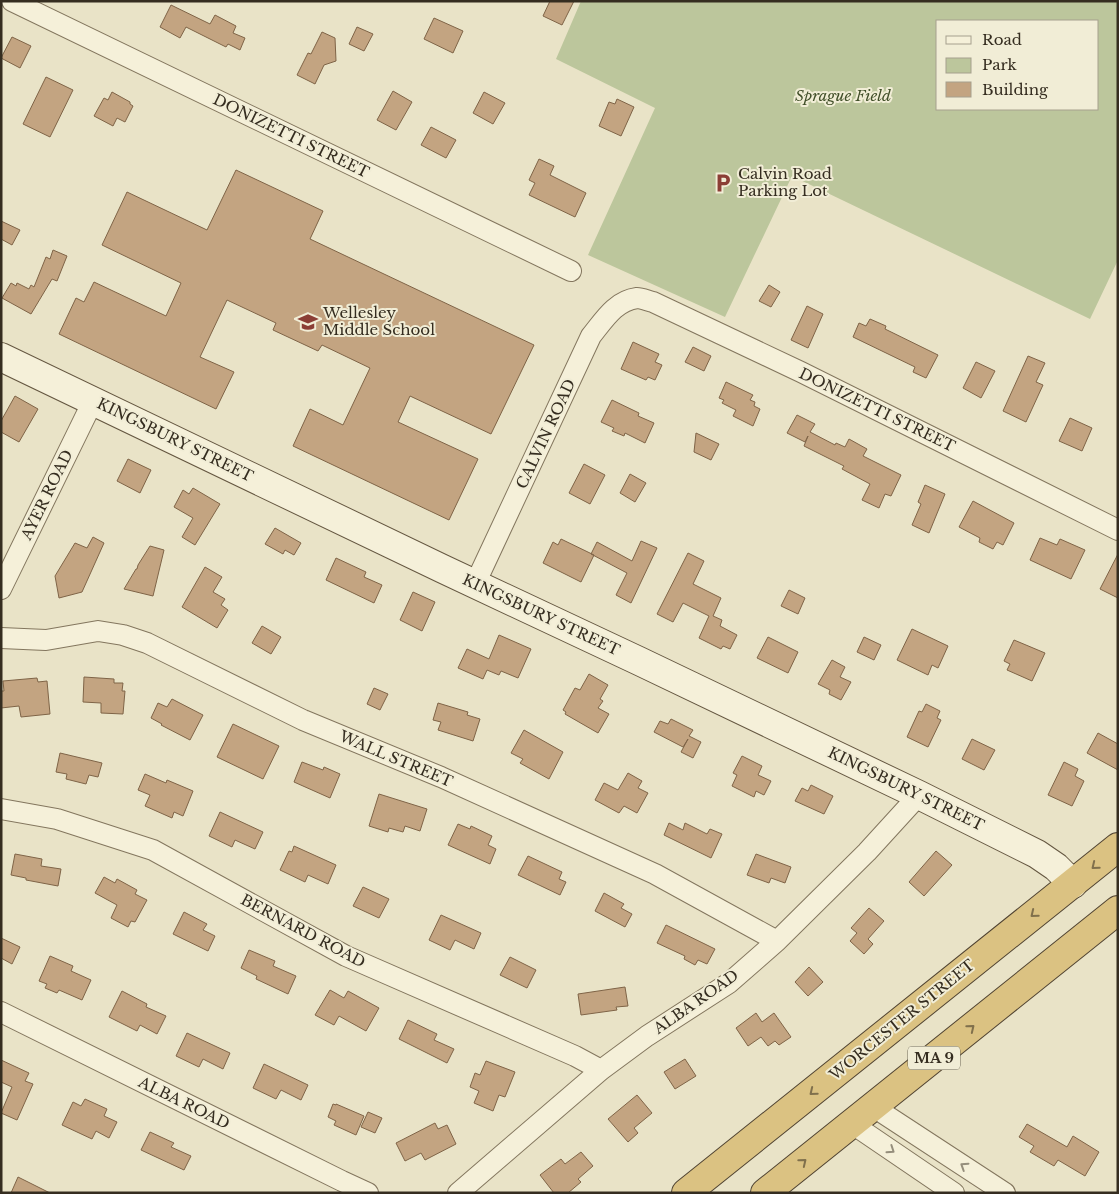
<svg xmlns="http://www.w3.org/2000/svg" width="1119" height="1194" font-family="'Libre Baskerville',serif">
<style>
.green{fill:#bcc69c;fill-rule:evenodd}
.building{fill:#c3a481;stroke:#7f6447}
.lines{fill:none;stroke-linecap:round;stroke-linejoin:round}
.minor-casing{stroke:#83765e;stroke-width:22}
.secondary-casing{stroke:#655741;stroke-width:30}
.trunk-casing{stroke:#514432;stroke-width:30}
.minor{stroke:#f5f0d9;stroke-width:20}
.secondary{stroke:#f5f0d9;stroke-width:28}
.trunk{stroke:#dbc282;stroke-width:28}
.oneway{stroke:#80704c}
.oneway2{stroke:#958e7c}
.labels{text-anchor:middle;stroke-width:4;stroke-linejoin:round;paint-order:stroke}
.shield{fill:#f1edd6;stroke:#6d6757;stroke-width:1}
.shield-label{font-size:14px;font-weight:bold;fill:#352d20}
.park-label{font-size:15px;font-style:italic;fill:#414f29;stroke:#f1edd6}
.street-label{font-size:15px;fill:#352d20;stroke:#f1edd6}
.poi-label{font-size:15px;fill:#352d20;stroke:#f1edd6;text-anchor:start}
</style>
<rect width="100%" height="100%" fill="#e9e3c7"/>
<!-- green -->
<path class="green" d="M581,1h537v259l-28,59 -298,-143 -67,141 -137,-62 67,-147 -99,-49zM938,21h160v88h-160z"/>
<!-- building -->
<path class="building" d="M550,1h24l-12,24 -19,-9z
M171,5l39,19 5,-9 21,11 -3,7 12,5 -5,12 -12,-6 -2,3 -40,-20 -6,11 -20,-11z
M434,18l29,13 -10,22 -29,-14z
M357,27l16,7 -9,17 -15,-7z
M322,32l13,6 1,23 -12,4 -9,19 -18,-9 11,-22 3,1z
M12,37l19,9 -11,22 -19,-10z
M46,77l27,13 -23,47 -27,-13z
M393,91l19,11 -16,28 -19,-10z
M112,92l18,10v2l3,2 -8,16 -8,-4 -4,8 -19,-10 10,-18 4,2z
M484,92l21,11 -12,21 -20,-11z
M617,99l17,8 -13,29 -22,-10 10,-24 6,2z
M431,127l25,13 -10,18 -25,-13z
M539,159l15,7 -4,9 36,18 -11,24 -46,-22 6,-12 -6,-3z
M236,170l87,41 -13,28 224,106 -43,89 -81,-38 -12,26 80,37 -29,61 -156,-74 17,-37 33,16 27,-57 -48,-23 -4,6 -45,-21 3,-7 -49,-23 -27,57 34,15 -18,37 -157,-75 17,-36 8,4 10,-20 72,34 15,-33 -79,-38 25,-53 80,38z
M1,221l19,9 -8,15 -11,-6z
M53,250l14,6 -10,25 -5,-2 -21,35 -29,-16 9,-15 5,3 1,-3 12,6 2,-4 3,2 12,-30 4,2z
M769,285l11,7 -9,15 -12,-6z
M807,306l16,8 -15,34 -17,-8z
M870,319l16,7 -1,3 53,26 -12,23 -13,-6 2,-5 -62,-30 6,-14 7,3z
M633,342l26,12 -4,8 7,3 -7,15 -7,-3 -2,3 -25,-11z
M693,347l18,9 -7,15 -19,-9z
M1028,356l17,7 -9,19 7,3 -17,37 -23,-11z
M976,362l19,9 -14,27 -18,-10z
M726,382l27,13 -3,5 5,2 -1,4 6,3 -7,17 -20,-10 3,-6 -14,-7 2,-3 -5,-2z
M15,396l23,13 -19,33 -18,-10v-11z
M612,400l27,13 -1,3 16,7 -9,20 -20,-10 -1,3 -12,-5 2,-3 -13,-6z
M797,415l18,9 -5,8 25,13 1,-2 9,4 4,-8 18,10 -4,7 38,19 -10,21 -6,-2 -6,14 -17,-8 8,-16 -28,-15 2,-3 -40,-20 4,-10 -3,6 -18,-9z
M1070,418l22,10 -10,23 -23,-10z
M696,433l23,11 -8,16 -17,-8z
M128,459l23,11 -11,23 -23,-12z
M584,464l21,11 -15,29 -21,-11z
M630,474l16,9 -11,19 -15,-9z
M925,485l20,9 -16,39 -17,-8 9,-21 -3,-2z
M193,488l27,16 -25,41 -13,-8 11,-19 -19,-11 9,-17 6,4z
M973,501l41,22 -11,22 -6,-3 -4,7 -14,-7 1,-4 -21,-11z
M275,528l26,15 -7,12 -9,-5 -2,4 -18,-10z
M93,537l11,6 -22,49 -23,6 -4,-22 20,-33 12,5z
M1040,538l17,7 3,-6 25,11 -14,29 -41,-19z
M561,539l33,16 -13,27 -38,-19 10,-21 5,3z
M641,541l16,7 -26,55 -15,-8 11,-22 -36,-19 6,-12 35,19z
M150,546l14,4 -11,46 -29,-7 12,-20h1l1,-4z
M688,553l16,8 -11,23 28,14 -8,18 9,4 -2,6 17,9 -7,14 -7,-3 -2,3 -22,-11 10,-22 -26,-13 -10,19 -16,-8z
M1118,554v44l-18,-9z
M336,558l30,14 -2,5 18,8 -8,18 -48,-23z
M205,567l17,10 -9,15 12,7 -4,6 7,5 -11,18 -35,-21z
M789,590l16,8 -7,16 -17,-8z
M413,592l22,10 -13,29 -22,-11z
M262,626l19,11 -10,17 -19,-11z
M912,629l36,17 -10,22 -6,-3 -4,10 -31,-15z
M499,635l32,14 -13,29 -17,-7 -2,4 -12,-5 -4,9 -25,-11 9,-19 22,10z
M768,637l30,15 -10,21 -31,-15z
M864,637l17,8 -7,15 -17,-8z
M1014,640l31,13 -13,28 -25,-11 3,-6 -6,-3z
M832,660l13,7 -5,10 11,5 -10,18 -12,-6 1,-4 -12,-6z
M589,674l19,11 -8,14 3,2 -5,7 11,6 -11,19 -33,-19 1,-2 -3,-2 12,-22 5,2z
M84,677l30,2v4h9l-1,8h3l-2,23 -22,-1v-10l-18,-1z
M37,678l1,4 9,-1 3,33 -29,3 -2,-11 -18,2v-17h3l-1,-10z
M374,688l14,6 -8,16 -13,-6z
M172,699l31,16 -13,25 -29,-15 1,-1 -11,-6 7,-15 9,4z
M438,703l30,9 -1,3 13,4 -7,22 -35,-11 3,-8 -8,-2z
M926,704l14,7 -3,7 4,2 -13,27 -21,-10 12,-26 3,1z
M671,719l22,11 -4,6 12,6 -8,16 -12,-6 7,-13 -5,8 -29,-15 6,-11 8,3z
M233,724l46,22 -16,33 -46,-22z
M524,730l39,22 -14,27 -29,-16 3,-4 -12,-6z
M1098,733l20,11v26l-31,-17z
M972,739l23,11 -11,20 -22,-11z
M60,753l42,10 -4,14 -9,-2 -3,9 -20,-5 1,-5 -11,-2z
M742,756l20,10 -4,9 13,6 -7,14 -8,-4 -2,6 -22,-11 5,-11 -4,-2z
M302,762l21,8 1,-3 16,7 -10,24 -36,-16z
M1064,762l14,7 -3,7 9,5 -12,25 -24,-11z
M628,773l14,8 -4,7 10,5 -11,20 -13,-7 -5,7 -24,-13 9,-17 14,7z
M145,774l21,9 1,-3 26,11 -10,25 -9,-4 -2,6 -27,-12 5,-11 -12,-5z
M811,785l22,11 -9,18 -29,-13 7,-13 6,3z
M379,794l48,15 -7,22 -15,-5 -2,6 -14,-4 -1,4 -19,-6z
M220,812l43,20 -8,17 -20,-9 -3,7 -23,-11z
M669,823l14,7 2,-7 22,11 3,-5 12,5 -11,24 -47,-23z
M458,824l12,5 1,-3 21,10 -4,9 8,4 -6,15 -42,-19z
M294,846l42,19 -8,19 -20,-9 -3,7 -25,-12 9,-19 3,1z
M936,851l16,14 -28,31 -15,-14z
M15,854l27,5 -1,7 20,3 -3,17 -32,-6v-2l-15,-3z
M756,854l35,13 -6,16 -14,-5 -2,5 -22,-8z
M528,856l34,16 -3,7 7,3 -6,13 -42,-20z
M104,877l11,6 2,-4 20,11 -2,4 12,6 -12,22 -4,-1 -3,6 -17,-9 6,-13 -22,-12z
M363,887l26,12 -10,19 -26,-12z
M604,893l20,11 -3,4 11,6 -7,13 -30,-16z
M869,908l15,13 -16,18 5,5 -9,10 -14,-13 7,-8 -6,-5z
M184,912l23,12 -4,6 12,6 -7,15 -35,-17z
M441,915l40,18 -7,16 -19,-9 -5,10 -21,-10z
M666,925l49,24 -8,15 -9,-4 -3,5 -11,-6 1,-3 -28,-13z
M1,938l19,9 -8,17 -11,-6z
M249,950l26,11 -2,5 23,10 -8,18 -32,-15 1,-3 -16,-8z
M50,956l23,10 -2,5 20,9 -9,20 -23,-10 -2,3 -12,-5 2,-4 -8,-3z
M510,957l26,13 -9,18 -27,-13z
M809,967l14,15 -15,14 -13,-14z
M625,987l3,19 -12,1 1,3 -36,5 -3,-21z
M330,990l14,8 4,-7 31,17 -13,23 -27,-15 -5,9 -19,-10z
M122,991l25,13 -1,3 20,9 -9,18 -17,-9 -3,6 -28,-14z
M756,1013l6,9 12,-9 17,24 -12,8 -4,-4 -7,5 -7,-9 -13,9 -12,-18z
M408,1020l29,14 -3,6 20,9 -7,14 -48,-24z
M187,1033l43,20 -7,16 -20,-10 -4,8 -23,-11z
M685,1059l11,17 -21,13 -11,-17z
M1,1060l28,13 -4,8 8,3 -16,36 -16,-7 11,-26 -11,-5z
M486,1061l29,11 -10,25 -6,-2 -6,16 -19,-8 5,-12 -9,-4 5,-14 5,2z
M264,1064l44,21 -7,15 -20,-10 -5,9 -23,-11z
M637,1095l15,18 -18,15 4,5 -10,9 -20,-23z
M85,1099l22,10 -3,7 13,6 -8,16 -13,-7 -4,8 -30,-14 11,-23 8,4z
M333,1104l3,1v-1l28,12 -8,19 -22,-10 2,-4 -8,-4z
M368,1112l14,6 -7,15 -14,-6z
M435,1123l3,6 9,-4 9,19 -31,16 -4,-7 -16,8 -9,-18z
M1027,1124l40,23 6,-11 26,16 -14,24 -27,-16 -4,6 -24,-14 4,-6 -15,-9z
M150,1132l24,11 -3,4 20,9 -7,14 -43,-20z
M581,1152l12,14 -15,13 3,3 -13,11h-14l-14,-18 21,-16 4,5z
M18,1177l32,16h-39z"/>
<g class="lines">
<defs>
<path id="minor" d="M12,1l559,270
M475,584l116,-248c13,-16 24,-35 46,-38 5,0 11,3 16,4l148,70 317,158
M1,589l92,-188
M1,638l45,2 52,-9 25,4 24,8 156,77 138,57 214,97 122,67
M1,809l56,10 96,31 193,106 229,100 26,14
M1,1012l341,169 26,12
M872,1106l133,87
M851,1123l103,70
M458,1193l143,-123 46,-34 82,-53 48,-42 90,-89 52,-57"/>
<path id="secondary" d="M1,357l442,212 196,92 280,134 118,59 19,13 17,17"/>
<path id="trunk" d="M686,1193l432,-346
M765,1193l353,-283"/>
</defs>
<!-- minor casing -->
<use href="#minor" class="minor-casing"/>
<!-- secondary casing -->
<use href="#secondary" class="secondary-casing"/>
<!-- trunk casing -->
<use href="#trunk" class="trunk-casing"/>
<!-- minor -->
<use href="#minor" class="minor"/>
<!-- secondary -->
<use href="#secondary" class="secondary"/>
<!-- trunk -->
<use href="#trunk" class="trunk"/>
</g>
<!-- one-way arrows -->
<defs><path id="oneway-chevron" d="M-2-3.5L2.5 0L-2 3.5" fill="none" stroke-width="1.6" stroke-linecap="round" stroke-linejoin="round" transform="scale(1.25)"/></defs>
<g class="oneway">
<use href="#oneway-chevron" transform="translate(1095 866) rotate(141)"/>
<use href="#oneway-chevron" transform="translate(1034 914) rotate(141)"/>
<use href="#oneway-chevron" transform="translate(971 1028) rotate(-39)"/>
<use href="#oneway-chevron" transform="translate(813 1092) rotate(141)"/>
<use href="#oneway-chevron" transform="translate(803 1162) rotate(-39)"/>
</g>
<g class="oneway2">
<use href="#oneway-chevron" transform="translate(891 1150) rotate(34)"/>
<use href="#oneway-chevron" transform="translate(964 1166) rotate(-147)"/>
</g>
<!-- icons -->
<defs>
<symbol id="parking-bare" viewBox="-9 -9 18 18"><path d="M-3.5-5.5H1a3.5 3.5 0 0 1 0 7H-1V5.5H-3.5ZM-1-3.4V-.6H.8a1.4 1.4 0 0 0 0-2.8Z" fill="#8b3e35" stroke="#f1edd6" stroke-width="2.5" paint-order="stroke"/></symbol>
<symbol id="school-bare" viewBox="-9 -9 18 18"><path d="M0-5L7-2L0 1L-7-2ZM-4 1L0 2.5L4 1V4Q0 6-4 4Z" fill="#8b3e35" stroke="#f1edd6" stroke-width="2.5" paint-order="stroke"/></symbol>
</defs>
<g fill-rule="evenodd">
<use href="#parking-bare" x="709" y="169" width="28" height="28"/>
<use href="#school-bare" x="294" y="308" width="28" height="28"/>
</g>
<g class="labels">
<!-- shield labels -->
<rect class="shield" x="908" y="1046.5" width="52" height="23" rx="4"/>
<g class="shield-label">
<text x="934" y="1063">MA 9</text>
</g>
<!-- park labels -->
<g class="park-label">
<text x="843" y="101">Sprague Field</text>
</g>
<!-- street labels -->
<g class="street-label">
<text transform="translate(291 136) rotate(26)" y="5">DONIZETTI STREET</text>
<text transform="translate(877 410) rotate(26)" y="5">DONIZETTI STREET</text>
<text transform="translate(546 434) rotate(-65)" y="5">CALVIN ROAD</text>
<text transform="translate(175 440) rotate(26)" y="5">KINGSBURY STREET</text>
<text transform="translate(47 495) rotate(-64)" y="5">AYER ROAD</text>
<text transform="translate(541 615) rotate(25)" y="5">KINGSBURY STREET</text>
<text transform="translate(396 759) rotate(23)" y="5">WALL STREET</text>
<text transform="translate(906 789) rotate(26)" y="5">KINGSBURY STREET</text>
<text transform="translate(303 931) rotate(28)" y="5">BERNARD ROAD</text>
<text transform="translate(696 1002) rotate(-35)" y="5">ALBA ROAD</text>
<text transform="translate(902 1020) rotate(-39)" y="5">WORCESTER STREET</text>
<text transform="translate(184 1103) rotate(26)" y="5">ALBA ROAD</text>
</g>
<!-- poi labels -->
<g class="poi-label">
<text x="738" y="179">Calvin Road<tspan x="738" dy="17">Parking Lot</tspan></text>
<text x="323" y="318">Wellesley<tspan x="323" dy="17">Middle School</tspan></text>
</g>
</g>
<!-- border -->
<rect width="1119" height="1194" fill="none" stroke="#352d20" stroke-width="5"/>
<!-- legend -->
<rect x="936" y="20" width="162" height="90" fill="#f1edd6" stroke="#a6a08d"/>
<rect x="946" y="36" width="25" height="8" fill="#f5f0d9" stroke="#a6a08d"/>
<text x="982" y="45" font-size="15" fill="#352d20">Road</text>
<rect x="946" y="58" width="25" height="15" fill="#bcc69c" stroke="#a6a08d"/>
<text x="982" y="70" font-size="15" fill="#352d20">Park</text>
<rect x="946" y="82" width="25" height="15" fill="#c3a481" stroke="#a6a08d"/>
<text x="982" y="95" font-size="15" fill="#352d20">Building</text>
</svg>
